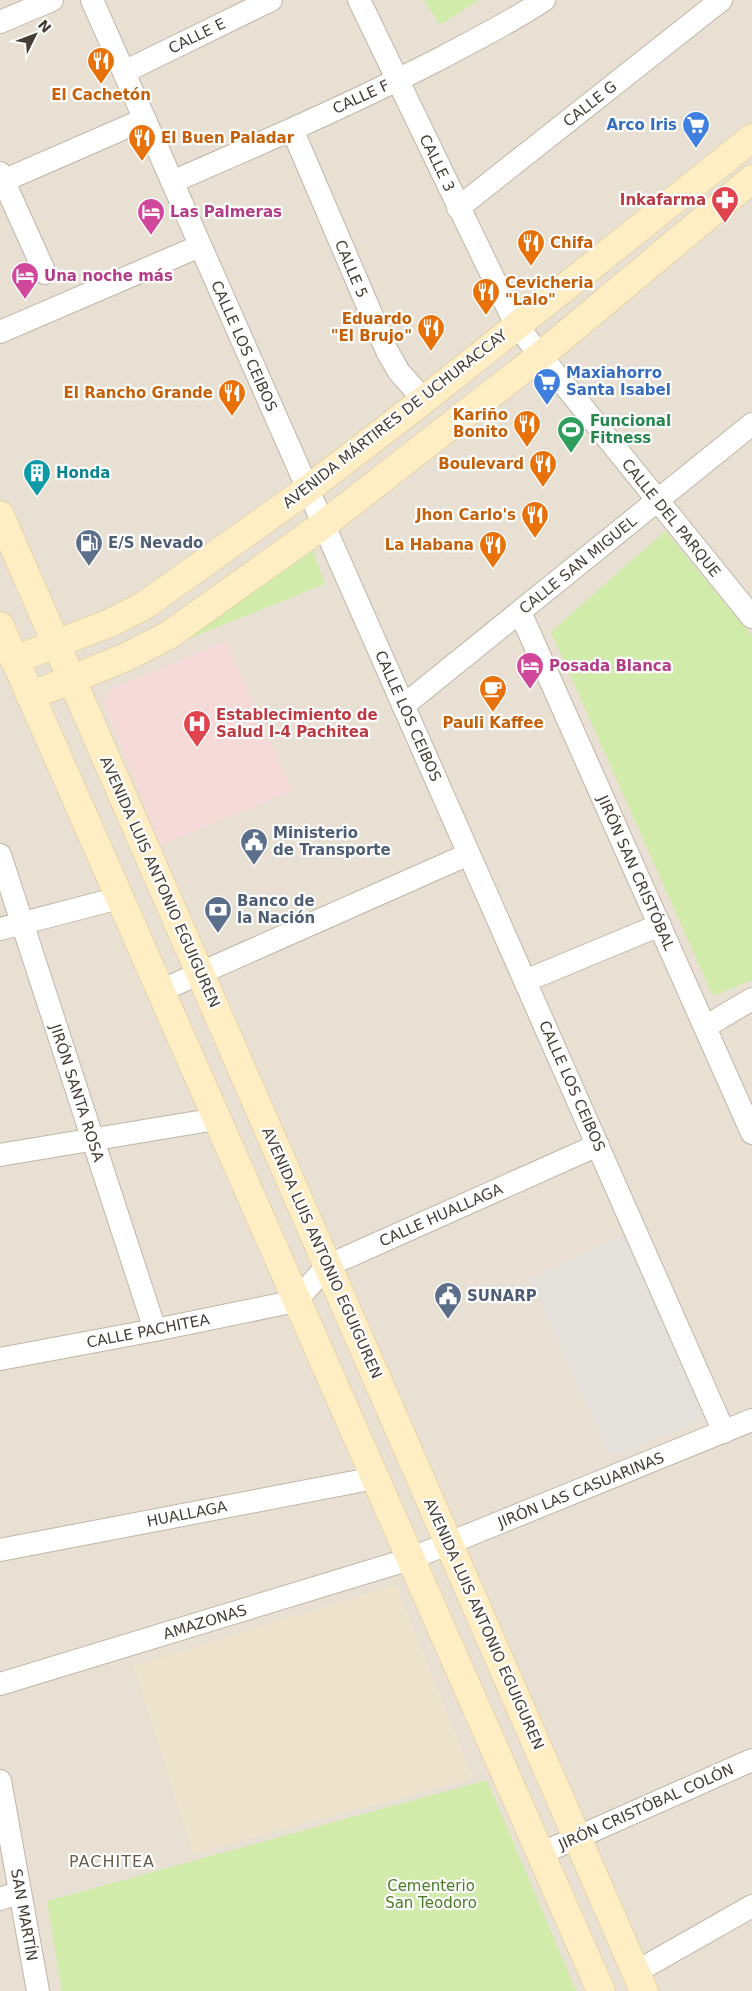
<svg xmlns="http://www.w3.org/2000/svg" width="752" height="1991" font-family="'DejaVu Sans',sans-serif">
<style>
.residential{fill:#e8e0d2}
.education{fill:#eee4cd}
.medical{fill:#f5dad7}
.green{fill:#d0ebaa}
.parking{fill:#e4e1dd}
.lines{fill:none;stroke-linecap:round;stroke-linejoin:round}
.street-casing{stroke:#c0b6a6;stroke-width:24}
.secondary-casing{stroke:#dac493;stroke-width:29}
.street{stroke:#fff;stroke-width:22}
.secondary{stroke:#ffeec3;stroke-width:28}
.labels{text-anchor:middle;stroke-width:4.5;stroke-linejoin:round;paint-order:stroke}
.street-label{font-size:15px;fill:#463e34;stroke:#fff}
.food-label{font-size:15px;font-weight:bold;fill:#c56008;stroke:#fff;text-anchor:end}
.shop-label{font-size:15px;font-weight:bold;fill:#366cbe;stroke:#fff;text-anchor:end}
.health-label{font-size:15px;font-weight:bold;fill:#be3a42;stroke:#fff;text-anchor:end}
.hotel-label{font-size:15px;font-weight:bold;fill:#b23c85;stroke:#fff;text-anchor:start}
.leisure-label{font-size:15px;font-weight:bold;fill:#27864d;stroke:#fff;text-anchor:start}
.culture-label{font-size:15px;font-weight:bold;fill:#0d838f;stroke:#fff;text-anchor:start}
.service-label{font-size:15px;font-weight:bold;fill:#4e5e75;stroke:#fff;text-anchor:start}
.park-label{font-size:15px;fill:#487c23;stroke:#fff}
.neighbourhood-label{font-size:16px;letter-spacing:1px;fill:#6a5c4a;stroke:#fff}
</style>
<rect width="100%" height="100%" fill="#f4eee4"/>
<!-- residential -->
<path class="residential" d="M0,0h752v1991h-752z"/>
<!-- education -->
<path class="education" d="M396,1585l77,193 -280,75 -59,-187z"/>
<!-- medical -->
<path class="medical" d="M226,641l66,150 -131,54 -57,-141 7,-15z"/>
<!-- green -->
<path class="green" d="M424,0h55l-39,25z
M665,531l87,105v344l-39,16 -162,-364z
M313,551l12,33 -142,57z
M487,1780l89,211h-514l-15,-90z"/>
<!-- parking -->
<path class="parking" d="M627,1234l76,174 -2,13 -90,36 -81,-178z"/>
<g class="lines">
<defs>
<path id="street" d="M92,0l632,1432
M359,0l157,325 236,292
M0,22l52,-22
M124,72l147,-72
M292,129l95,222 12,21 25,28
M0,173l45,100
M3,181l142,-62
M172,182c92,-40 184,-80 273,-126 33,-18 68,-35 99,-56
M458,208l263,-208
M0,332l200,-86
M520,612l232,521
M403,706l349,-282
M0,855l155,475
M0,929l119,-31
M525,981l135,-56
M160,991l309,-137
M705,1027l47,-28
M0,1155l216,-36
M0,1359l155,-29 141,-29 31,-35 271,-121
M0,1550l375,-72
M0,1684l410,-125 342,-139
M0,1781l38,210
M540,1854l212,-94
M0,1899l20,-7
M636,1972l116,-66"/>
<path id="secondary" d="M0,515l644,1476
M0,626l601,1365
M14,660l96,-37 35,-18 163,-116 116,-89 328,-262
M30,696l96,-39 43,-22 154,-110 217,-169 212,-177"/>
</defs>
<!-- street casing -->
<use href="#street" class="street-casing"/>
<!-- secondary casing -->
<use href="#secondary" class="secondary-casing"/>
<!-- street -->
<use href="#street" class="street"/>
<!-- secondary -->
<use href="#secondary" class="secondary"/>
</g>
<!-- icons -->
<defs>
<symbol id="restaurant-pin" viewBox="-11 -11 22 30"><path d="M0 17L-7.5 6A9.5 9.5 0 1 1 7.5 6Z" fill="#e8710a" stroke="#fff"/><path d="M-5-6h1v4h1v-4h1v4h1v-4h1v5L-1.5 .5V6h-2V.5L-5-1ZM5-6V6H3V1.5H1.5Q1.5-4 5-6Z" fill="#fff"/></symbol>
<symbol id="supermarket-pin" viewBox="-11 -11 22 30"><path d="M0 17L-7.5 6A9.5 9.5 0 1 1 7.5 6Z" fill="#3f7fe0" stroke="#fff"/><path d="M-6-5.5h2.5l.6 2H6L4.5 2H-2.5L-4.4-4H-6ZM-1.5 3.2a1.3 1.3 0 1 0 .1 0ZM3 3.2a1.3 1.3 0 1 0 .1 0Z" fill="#fff"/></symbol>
<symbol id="pharmacy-pin" viewBox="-11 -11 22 30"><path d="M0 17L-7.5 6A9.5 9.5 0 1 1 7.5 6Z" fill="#e0444e" stroke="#fff"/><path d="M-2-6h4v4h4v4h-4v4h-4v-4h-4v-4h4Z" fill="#fff"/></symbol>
<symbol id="hotel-pin" viewBox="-11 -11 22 30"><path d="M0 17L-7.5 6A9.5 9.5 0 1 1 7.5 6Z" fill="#d1479c" stroke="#fff"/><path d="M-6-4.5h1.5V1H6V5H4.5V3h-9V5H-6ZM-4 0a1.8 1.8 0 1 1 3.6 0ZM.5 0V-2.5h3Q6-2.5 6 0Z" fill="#fff"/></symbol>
<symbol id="stadium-pin" viewBox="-11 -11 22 30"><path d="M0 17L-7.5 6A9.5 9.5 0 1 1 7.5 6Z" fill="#2e9e5b" stroke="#fff"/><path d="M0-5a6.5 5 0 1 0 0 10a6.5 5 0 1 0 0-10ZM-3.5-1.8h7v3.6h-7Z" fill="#fff"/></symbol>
<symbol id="building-pin" viewBox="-11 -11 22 30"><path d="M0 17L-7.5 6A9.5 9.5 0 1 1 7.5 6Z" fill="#0f9aa8" stroke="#fff"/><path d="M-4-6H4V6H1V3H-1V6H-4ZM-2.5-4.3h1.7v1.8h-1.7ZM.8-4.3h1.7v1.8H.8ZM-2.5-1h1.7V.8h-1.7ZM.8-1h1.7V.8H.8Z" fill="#fff"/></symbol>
<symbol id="fuel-pin" viewBox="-11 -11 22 30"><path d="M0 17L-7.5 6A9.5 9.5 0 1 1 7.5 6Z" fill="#5c6f8a" stroke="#fff"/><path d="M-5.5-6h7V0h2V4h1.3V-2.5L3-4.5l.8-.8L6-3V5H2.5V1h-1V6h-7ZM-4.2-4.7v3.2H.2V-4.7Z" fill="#fff"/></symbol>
<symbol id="cafe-pin" viewBox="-11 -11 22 30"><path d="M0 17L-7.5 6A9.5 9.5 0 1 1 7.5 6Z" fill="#e8710a" stroke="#fff"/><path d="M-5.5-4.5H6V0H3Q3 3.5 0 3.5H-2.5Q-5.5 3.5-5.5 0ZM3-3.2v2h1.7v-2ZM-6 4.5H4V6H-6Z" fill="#fff"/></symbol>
<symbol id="hospital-pin" viewBox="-11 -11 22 30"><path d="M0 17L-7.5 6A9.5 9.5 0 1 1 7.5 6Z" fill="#e0444e" stroke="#fff"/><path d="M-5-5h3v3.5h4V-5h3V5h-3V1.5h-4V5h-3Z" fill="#fff"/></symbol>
<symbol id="civic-pin" viewBox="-11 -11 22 30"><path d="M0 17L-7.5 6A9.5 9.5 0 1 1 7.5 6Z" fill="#5c6f8a" stroke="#fff"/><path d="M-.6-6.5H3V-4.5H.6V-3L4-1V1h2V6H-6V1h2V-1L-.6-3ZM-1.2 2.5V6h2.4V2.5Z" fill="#fff"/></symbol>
<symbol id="bank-pin" viewBox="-11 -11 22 30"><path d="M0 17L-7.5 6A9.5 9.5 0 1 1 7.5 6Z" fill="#5c6f8a" stroke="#fff"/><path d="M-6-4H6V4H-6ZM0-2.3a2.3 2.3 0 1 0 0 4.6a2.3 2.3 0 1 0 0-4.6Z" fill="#fff"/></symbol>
</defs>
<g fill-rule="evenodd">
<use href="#restaurant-pin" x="85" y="45" width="32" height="43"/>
<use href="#supermarket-pin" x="680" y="109" width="32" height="43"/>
<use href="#restaurant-pin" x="126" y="122" width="32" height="43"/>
<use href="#pharmacy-pin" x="709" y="184" width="32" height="43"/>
<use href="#hotel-pin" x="135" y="196" width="32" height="43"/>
<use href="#restaurant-pin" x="515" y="227" width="32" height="43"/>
<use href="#hotel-pin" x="9" y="260" width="32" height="43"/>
<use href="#restaurant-pin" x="470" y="276" width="32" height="43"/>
<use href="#restaurant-pin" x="415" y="312" width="32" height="43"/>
<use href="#supermarket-pin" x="531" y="366" width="32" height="43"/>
<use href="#restaurant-pin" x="216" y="377" width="32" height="43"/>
<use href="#restaurant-pin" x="511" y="408" width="32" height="43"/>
<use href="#stadium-pin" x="555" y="414" width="32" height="43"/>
<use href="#restaurant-pin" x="527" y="448" width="32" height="43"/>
<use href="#building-pin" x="21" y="457" width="32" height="43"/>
<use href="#restaurant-pin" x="519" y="499" width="32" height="43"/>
<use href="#fuel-pin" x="73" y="527" width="32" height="43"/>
<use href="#restaurant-pin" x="477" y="529" width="32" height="43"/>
<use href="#hotel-pin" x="514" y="650" width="32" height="43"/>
<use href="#cafe-pin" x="477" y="673" width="32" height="43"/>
<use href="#hospital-pin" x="181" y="708" width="32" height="43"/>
<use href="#civic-pin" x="238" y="826" width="32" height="43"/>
<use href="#bank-pin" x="202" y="894" width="32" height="43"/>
<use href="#civic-pin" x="432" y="1280" width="32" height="43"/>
</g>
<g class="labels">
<!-- street labels -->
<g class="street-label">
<text transform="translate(197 36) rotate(-26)" y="5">CALLE E</text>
<text transform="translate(361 97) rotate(-25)" y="5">CALLE F</text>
<text transform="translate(590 104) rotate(-38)" y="5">CALLE G</text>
<text transform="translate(437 163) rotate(64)" y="5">CALLE 3</text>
<text transform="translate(351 269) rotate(67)" y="5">CALLE 5</text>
<text transform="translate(244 346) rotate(66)" y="5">CALLE LOS CEIBOS</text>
<text transform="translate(395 419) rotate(-38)" y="5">AVENIDA MÁRTIRES DE UCHURACCAY</text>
<text transform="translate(671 518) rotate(51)" y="5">CALLE DEL PARQUE</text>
<text transform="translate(578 565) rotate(-39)" y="5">CALLE SAN MIGUEL</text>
<text transform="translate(408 716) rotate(66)" y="5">CALLE LOS CEIBOS</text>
<text transform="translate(636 873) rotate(66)" y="5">JIRÓN SAN CRISTÓBAL</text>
<text transform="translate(160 882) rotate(66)" y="5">AVENIDA LUIS ANTONIO EGUIGUREN</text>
<text transform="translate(572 1086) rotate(66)" y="5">CALLE LOS CEIBOS</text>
<text transform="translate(77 1093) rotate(72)" y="5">JIRÓN SANTA ROSA</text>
<text transform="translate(441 1215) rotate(-24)" y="5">CALLE HUALLAGA</text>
<text transform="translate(322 1253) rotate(66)" y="5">AVENIDA LUIS ANTONIO EGUIGUREN</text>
<text transform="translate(148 1331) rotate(-11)" y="5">CALLE PACHITEA</text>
<text transform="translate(581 1490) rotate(-22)" y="5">JIRÓN LAS CASUARINAS</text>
<text transform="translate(187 1514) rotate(-11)" y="5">HUALLAGA</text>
<text transform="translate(205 1622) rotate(-17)" y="5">AMAZONAS</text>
<text transform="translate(484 1624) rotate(66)" y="5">AVENIDA LUIS ANTONIO EGUIGUREN</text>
<text transform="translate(646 1807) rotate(-24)" y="5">JIRÓN CRISTÓBAL COLÓN</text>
<text transform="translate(24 1915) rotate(80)" y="5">SAN MARTÍN</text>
</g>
<!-- food labels -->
<g class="food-label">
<text x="101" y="100" text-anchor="middle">El Cachetón</text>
<text x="161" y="143" text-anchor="start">El Buen Paladar</text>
<text x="550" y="248" text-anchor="start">Chifa</text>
<text x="505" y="288" text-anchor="start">Cevicheria<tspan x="505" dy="17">"Lalo"</tspan></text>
<text x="412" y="324">Eduardo<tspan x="412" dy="17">"El Brujo"</tspan></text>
<text x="213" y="398">El Rancho Grande</text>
<text x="508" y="420">Kariño<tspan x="508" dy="17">Bonito</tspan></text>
<text x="524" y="469">Boulevard</text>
<text x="516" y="520">Jhon Carlo's</text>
<text x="474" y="550">La Habana</text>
<text x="493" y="728" text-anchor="middle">Pauli Kaffee</text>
</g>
<!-- shop labels -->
<g class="shop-label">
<text x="677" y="130">Arco Iris</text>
<text x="566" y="378" text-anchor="start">Maxiahorro<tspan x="566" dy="17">Santa Isabel</tspan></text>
</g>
<!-- health labels -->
<g class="health-label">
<text x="706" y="205">Inkafarma</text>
<text x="216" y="720" text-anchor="start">Establecimiento de<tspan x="216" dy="17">Salud I-4 Pachitea</tspan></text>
</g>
<!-- hotel labels -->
<g class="hotel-label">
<text x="170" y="217">Las Palmeras</text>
<text x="44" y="281">Una noche más</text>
<text x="549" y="671">Posada Blanca</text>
</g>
<!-- leisure labels -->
<g class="leisure-label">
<text x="590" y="426">Funcional<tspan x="590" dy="17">Fitness</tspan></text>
</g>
<!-- culture labels -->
<g class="culture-label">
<text x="56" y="478">Honda</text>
</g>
<!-- service labels -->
<g class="service-label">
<text x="108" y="548">E/S Nevado</text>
<text x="273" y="838">Ministerio<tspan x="273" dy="17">de Transporte</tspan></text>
<text x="237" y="906">Banco de<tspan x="237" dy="17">la Nación</tspan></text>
<text x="467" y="1301">SUNARP</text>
</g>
<!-- park labels -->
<g class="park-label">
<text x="431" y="1891">Cementerio<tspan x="431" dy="17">San Teodoro</tspan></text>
</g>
<!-- neighbourhood labels -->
<g class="neighbourhood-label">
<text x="112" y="1867">PACHITEA</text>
</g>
</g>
<!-- north arrow -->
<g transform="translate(35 35) rotate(48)" stroke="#ffffff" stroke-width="4" paint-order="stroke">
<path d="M0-4L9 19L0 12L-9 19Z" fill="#463e34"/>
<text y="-8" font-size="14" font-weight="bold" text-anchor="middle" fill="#463e34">N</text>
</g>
</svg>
